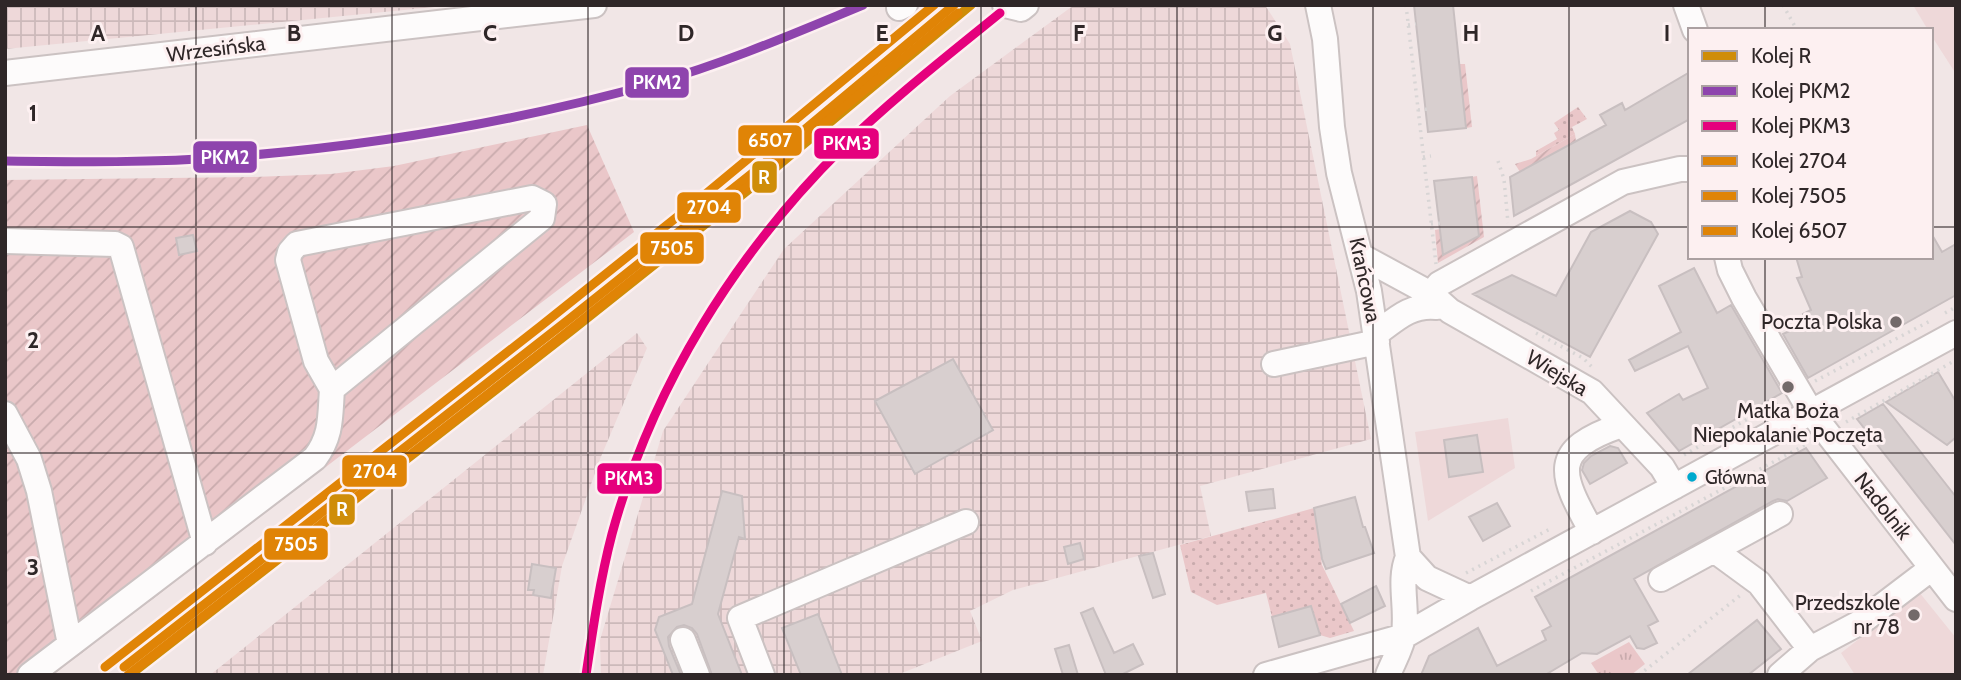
<svg xmlns="http://www.w3.org/2000/svg" width="1961" height="680" font-family="Cabin,sans-serif">
<style>
.built{fill:#eed8d9}
.industrial{fill:url(#industrial-grid)}
.grass{fill:url(#grass-dots)}
.park{fill:url(#park-tufts)}
.garden{fill:url(#garden-furrows)}
.building{fill:#d8cfcf;stroke:#c8bfc0;stroke-width:2}
.lines{fill:none;stroke-linecap:round;stroke-linejoin:round}
.minor-casing{stroke:#cbc2c2;stroke-width:28}
.path{stroke:#d8d5d5;stroke-width:3.5;stroke-dasharray:2 5;stroke-linecap:butt}
.minor{stroke:#fdfbfb;stroke-width:24}
.rail-1-casing{stroke:#fdf0f1;stroke-width:14}
.rail-2-casing{stroke:#fdf0f1;stroke-width:14}
.rail-3-casing{stroke:#fdf0f1;stroke-width:14}
.rail-4-casing{stroke:#fdf0f1;stroke-width:14}
.rail-5-casing{stroke:#fdf0f1;stroke-width:14}
.rail-6-casing{stroke:#fdf0f1;stroke-width:14}
.rail-1{stroke:#cf8d08;stroke-width:9}
.rail-2{stroke:#8e44ad;stroke-width:9}
.rail-3{stroke:#e5007d;stroke-width:9}
.rail-4{stroke:#e08406;stroke-width:9}
.rail-5{stroke:#e08406;stroke-width:9}
.rail-6{stroke:#e08406;stroke-width:9}
.grid{fill:none;stroke:#2f2728;stroke-width:2;stroke-opacity:0.55}
.poi-dot{fill:#736a6a;stroke:#fdf0f1;stroke-width:2.5}
.bus-dot{fill:#00a9ce;stroke:#fdf0f1;stroke-width:2.5}
.labels{text-anchor:middle;stroke-width:6;stroke-linejoin:round;paint-order:stroke}
.bus-label{font-size:19px;fill:#2f2728;stroke:#fdf0f1;text-anchor:start}
.street-label{font-size:21px;fill:#2f2728;stroke:#fdf0f1}
.poi-label{font-size:21px;fill:#2f2728;stroke:#fdf0f1;text-anchor:end}
.grid-label{font-size:23px;text-anchor:middle;font-weight:bold;fill:#2f2728;stroke:#fdf0f1;stroke-width:6;stroke-linejoin:round;paint-order:stroke}
.line-badge{stroke:#fdf0f1;stroke-width:2.5}
.badge-label{font-size:19px;text-anchor:middle;font-weight:bold;fill:#fff}
</style>
<defs>
<pattern id="industrial-grid" width="8" height="8" patternUnits="userSpaceOnUse" patternTransform="scale(1.75)"><rect width="8" height="8" fill="#eed8d9"/><path d="M0 4h8M4 0v8" fill="none" stroke="#ccb9ba"/></pattern>
<pattern id="grass-dots" width="8" height="8" patternUnits="userSpaceOnUse" patternTransform="scale(1.75)"><rect width="8" height="8" fill="#eac7c9"/><path d="M2 2h.1M6 6h.1" fill="none" stroke="#c9abad" stroke-width="1.8" stroke-linecap="round"/></pattern>
<pattern id="park-tufts" width="24" height="20" patternUnits="userSpaceOnUse" patternTransform="scale(1.75)"><rect width="24" height="20" fill="#eac7c9"/><path d="M3 7l-1-3M5 7V3M7 7l1-3M15 17l-1-3M17 17v-4M19 17l1-3" fill="none" stroke="#c9abad"/></pattern>
<pattern id="garden-furrows" width="10" height="10" patternUnits="userSpaceOnUse" patternTransform="scale(1.75)"><rect width="10" height="10" fill="#eac7c9"/><path d="M-1 1l2-2M0 10L10 0M9 11l2-2" fill="none" stroke="#c9abad"/></pattern>
</defs>
<rect width="100%" height="100%" fill="#f1e6e6"/>
<!-- built -->
<path class="built" d="M1913,5h43v69l-25,-39v-5h-3z
M1508,418l7,50 -87,53 -13,-89z
M1919,592l37,46v37h-101l-14,-22z"/>
<!-- industrial -->
<path class="industrial" d="M5,5h450l-450,44z
M1074,5h191l25,39 81,395 -171,47 11,50 -198,54 -43,21 12,30 -85,34h-296l-1,-35 63,-209 121,-182 166,-153z
M637,333l10,15 -47,111 -38,107 -19,109h-333z"/>
<!-- grass -->
<path class="grass" d="M1578,107l9,12 -15,8 3,7 -39,22v-5l21,-12 -3,-6 5,-3 -5,-7z
M1314,508l8,57 32,66 -24,7 -10,-3 -9,-29 -39,11 -6,-24 -49,12 -26,-13 -11,-47z"/>
<!-- park -->
<path class="park" d="M1629,642l16,22 -14,11h-32l-8,-12z"/>
<!-- garden -->
<path class="garden" d="M1459,64h6l7,63 -6,1z
M587,125l47,107 -581,443h-48v-495l247,-3 79,-3 63,-8z
M1575,134l1,8 -56,30 -5,-8 16,-5z
M1477,176l7,61 -46,26 -3,-33 5,-1 2,20 5,3 32,-16 -7,-59z"/>
<!-- building -->
<path class="building" d="M1414,5h39l13,123 -38,4z
M1690,72v47l-176,97 -4,-39 96,-52 -6,-10 22,-12 3,7z
M1472,177l7,59 -36,19 -9,-74z
M1630,211l21,11 7,12 -68,123 -117,-63 39,-19 44,21 35,-64z
M1931,233l11,19 14,-8v51l-148,83 -25,-44 24,-11 -4,-9 8,-4 -14,-32 5,-1 -6,-20h135z
M193,235l4,16 -18,4 -3,-17z
M1694,268l23,45 14,-8 51,88 -103,58 -32,-38 32,-19 4,6 25,-12 -20,-42 -53,25 -6,-11 52,-28 -22,-46z
M953,359l40,71 -78,44 -40,-73z
M1938,372l18,30v35l-9,8 -61,-43z
M1883,404l73,93v48l-99,-126z
M1477,435l6,37 -34,5 -5,-37z
M1610,446l8,2 9,15 -37,21 -8,-14 2,-7 7,-7z
M1806,448l21,30 -40,23 -9,-2 -5,2 -139,78 24,42 -10,5 9,17 -13,6 -7,-1 -7,-12 -33,18 -15,-1 -37,22h-124l8,-19 49,-28 19,38 49,-26 -4,-9 9,-5 -16,-29z
M1273,489l2,19 -26,3 -3,-19z
M722,491l20,5 3,43 -6,-2 -21,77 24,61h-30l-15,-41 -5,-6 -8,-3 -7,2 -9,10 1,9 12,29h-8l-18,-45 4,-13 33,-13z
M1355,497l8,30h2l9,26 -48,16 -4,-10 -8,-51z
M1497,503l13,23 -27,15 -14,-24z
M1080,543l4,16 -16,5 -4,-17z
M1153,553l12,41 -12,4 -14,-42z
M532,564l24,4 -5,30 -18,-3 1,-5h-6z
M1376,586l9,20 -35,17 -9,-19z
M1311,606l9,29 -41,12 -7,-30z
M1093,608l21,45 19,-9 10,20 -22,11h-15l-25,-62z
M818,614l24,61h-41l-19,-47z
M1757,620l24,29 -33,26h-61z
M1069,645l9,30h-15l-8,-26z"/>
<g class="lines">
<defs>
<path id="minor" d="M1005,5l16,4 5,-4
M1318,5l7,34 7,88 7,46 30,118 39,266 19,21 43,20
M1686,5l9,25
M899,8l6,-3
M5,73l589,-68
M5,241l110,3 6,3 84,296
M1361,256l70,38 19,17 142,81 70,75 12,20
M1727,257l3,13 14,28 67,114 145,187
M1421,306l18,-22 184,-102 57,-13h10
M1376,334c20,-15 35,-30 61,-27
M1274,364l103,-22
M5,414l24,45 10,32 31,153
M1592,532c-32,-58 -44,-82 30,-107
M1714,550l45,33 51,66
M1661,579l119,-65
M683,640l14,35
M30,675l285,-217c17,-23 15,-41 17,-69l210,-171 2,-14 -12,-6 -235,46 -7,8 -2,8 28,101 16,28
M762,675l-22,-57 226,-96
M1266,675l138,-39 66,-38 486,-265
M1388,675c5,-13 14,-28 16,-42 4,-25 -6,-53 4,-76
M1780,675l30,-26 51,-27 71,-54"/>
</defs>
<!-- minor casing -->
<use href="#minor" class="minor-casing"/>
<!-- path -->
<path class="path" d="M1406,5l30,259
M1783,5l14,25
M1408,25l8,-1
M1418,110l11,-1
M1423,157l8,-1
M1498,161l6,18 4,44
M1431,224l11,-1
M1945,313l11,-6
M1536,333l47,25 9,9
M1815,381l117,-61
M1846,422l110,-62
M1684,455l97,-55
M1466,573l86,-45
M1531,591l278,-148
M1639,675l103,-81"/>
<!-- minor -->
<use href="#minor" class="minor"/>
<defs>
<path id="rail-1" d="M130,675l445,-347 187,-149 209,-174"/>
<path id="rail-2" d="M5,161c74,1 149,2 223,-4 145,-11 287,-35 427,-74 71,-20 140,-50 208,-78"/>
<path id="rail-3" d="M586,675c7,-47 14,-95 26,-141 40,-147 123,-280 231,-387 49,-48 103,-90 157,-134"/>
<path id="rail-4" d="M124,667l444,-347 187,-149 199,-166"/>
<path id="rail-5" d="M128,675l428,-334 160,-128 242,-200"/>
<path id="rail-6" d="M105,667l437,-342 160,-128 232,-192"/>
</defs>
<!-- rail-1 casing -->
<use href="#rail-1" class="rail-1-casing"/>
<!-- rail-2 casing -->
<use href="#rail-2" class="rail-2-casing"/>
<!-- rail-3 casing -->
<use href="#rail-3" class="rail-3-casing"/>
<!-- rail-4 casing -->
<use href="#rail-4" class="rail-4-casing"/>
<!-- rail-5 casing -->
<use href="#rail-5" class="rail-5-casing"/>
<!-- rail-6 casing -->
<use href="#rail-6" class="rail-6-casing"/>
<!-- rail-1 -->
<use href="#rail-1" class="rail-1"/>
<!-- rail-2 -->
<use href="#rail-2" class="rail-2"/>
<!-- rail-3 -->
<use href="#rail-3" class="rail-3"/>
<!-- rail-4 -->
<use href="#rail-4" class="rail-4"/>
<!-- rail-5 -->
<use href="#rail-5" class="rail-5"/>
<!-- rail-6 -->
<use href="#rail-6" class="rail-6"/>
</g>
<!-- grid -->
<path class="grid" d="M196,5v670M392,5v670M588,5v670M784,5v670M981,5v670M1177,5v670M1373,5v670M1569,5v670M1765,5v25M5,227h1685M1931,227h25M1765,257v418M5,453h1951"/>
<!-- markers -->
<g class="poi-dot">
<circle cx="1896" cy="322" r="7"/>
<circle cx="1788" cy="387" r="7"/>
<circle cx="1914" cy="615" r="7"/>
</g>
<circle class="bus-dot" cx="1692" cy="477" r="6"/>
<g class="labels">
<!-- bus labels -->
<g class="bus-label">
<text x="1705" y="484">Główna</text>
</g>
<!-- street labels -->
<g class="street-label">
<text transform="translate(216 49) rotate(-7)" y="7">Wrzesińska</text>
<text transform="translate(1365 280) rotate(78)" y="7">Krańcowa</text>
<text transform="translate(1557 373) rotate(31)" y="7">Wiejska</text>
<text transform="translate(1883 506) rotate(52)" y="7">Nadolnik</text>
</g>
<!-- poi labels -->
<g class="poi-label">
<text x="1882" y="329">Poczta Polska</text>
<text x="1788" y="418" text-anchor="middle">Matka Boża<tspan x="1788" dy="24">Niepokalanie Poczęta</tspan></text>
<text x="1900" y="610">Przedszkole<tspan x="1900" dy="24">nr 78</tspan></text>
</g>
</g>
<g class="grid-label">
<text x="98" y="41">A</text>
<text x="294" y="41">B</text>
<text x="490" y="41">C</text>
<text x="686" y="41">D</text>
<text x="882" y="41">E</text>
<text x="1079" y="41">F</text>
<text x="1275" y="41">G</text>
<text x="1471" y="41">H</text>
<text x="1667" y="41">I</text>
<text x="33" y="121">1</text>
<text x="33" y="348">2</text>
<text x="33" y="575">3</text>
</g>
<g class="line-badge">
<rect x="624" y="66" width="66" height="33" rx="7" fill="#8e44ad"/>
<rect x="737" y="124" width="66" height="33" rx="7" fill="#e08406"/>
<rect x="813" y="127" width="67" height="33" rx="7" fill="#e5007d"/>
<rect x="192" y="140" width="66" height="34" rx="7" fill="#8e44ad"/>
<rect x="751" y="160" width="27" height="34" rx="7" fill="#cf8d08"/>
<rect x="676" y="191" width="66" height="33" rx="7" fill="#e08406"/>
<rect x="639" y="231" width="66" height="34" rx="7" fill="#e08406"/>
<rect x="341" y="454" width="67" height="34" rx="7" fill="#e08406"/>
<rect x="596" y="462" width="67" height="33" rx="7" fill="#e5007d"/>
<rect x="328" y="493" width="28" height="33" rx="7" fill="#cf8d08"/>
<rect x="263" y="527" width="66" height="34" rx="7" fill="#e08406"/>
</g>
<g class="badge-label">
<text x="657" y="89">PKM2</text>
<text x="770" y="147">6507</text>
<text x="847" y="150">PKM3</text>
<text x="225" y="164">PKM2</text>
<text x="764" y="184">R</text>
<text x="709" y="214">2704</text>
<text x="672" y="255">7505</text>
<text x="375" y="478">2704</text>
<text x="629" y="485">PKM3</text>
<text x="342" y="516">R</text>
<text x="296" y="551">7505</text>
</g>
<!-- border -->
<rect width="1961" height="680" fill="none" stroke="#2f2728" stroke-width="14"/>
<!-- legend -->
<rect x="1688" y="28" width="245" height="231" fill="#fdf0f1" stroke="#aba0a1" stroke-width="2"/>
<rect x="1702" y="51" width="35" height="10" fill="#cf8d08" stroke="#aba0a1" stroke-width="2"/>
<text x="1751" y="63" font-size="21" fill="#2f2728">Kolej R</text>
<rect x="1702" y="86" width="35" height="10" fill="#8e44ad" stroke="#aba0a1" stroke-width="2"/>
<text x="1751" y="98" font-size="21" fill="#2f2728">Kolej PKM2</text>
<rect x="1702" y="121" width="35" height="10" fill="#e5007d" stroke="#aba0a1" stroke-width="2"/>
<text x="1751" y="133" font-size="21" fill="#2f2728">Kolej PKM3</text>
<rect x="1702" y="156" width="35" height="10" fill="#e08406" stroke="#aba0a1" stroke-width="2"/>
<text x="1751" y="168" font-size="21" fill="#2f2728">Kolej 2704</text>
<rect x="1702" y="191" width="35" height="10" fill="#e08406" stroke="#aba0a1" stroke-width="2"/>
<text x="1751" y="203" font-size="21" fill="#2f2728">Kolej 7505</text>
<rect x="1702" y="226" width="35" height="10" fill="#e08406" stroke="#aba0a1" stroke-width="2"/>
<text x="1751" y="238" font-size="21" fill="#2f2728">Kolej 6507</text>
</svg>
